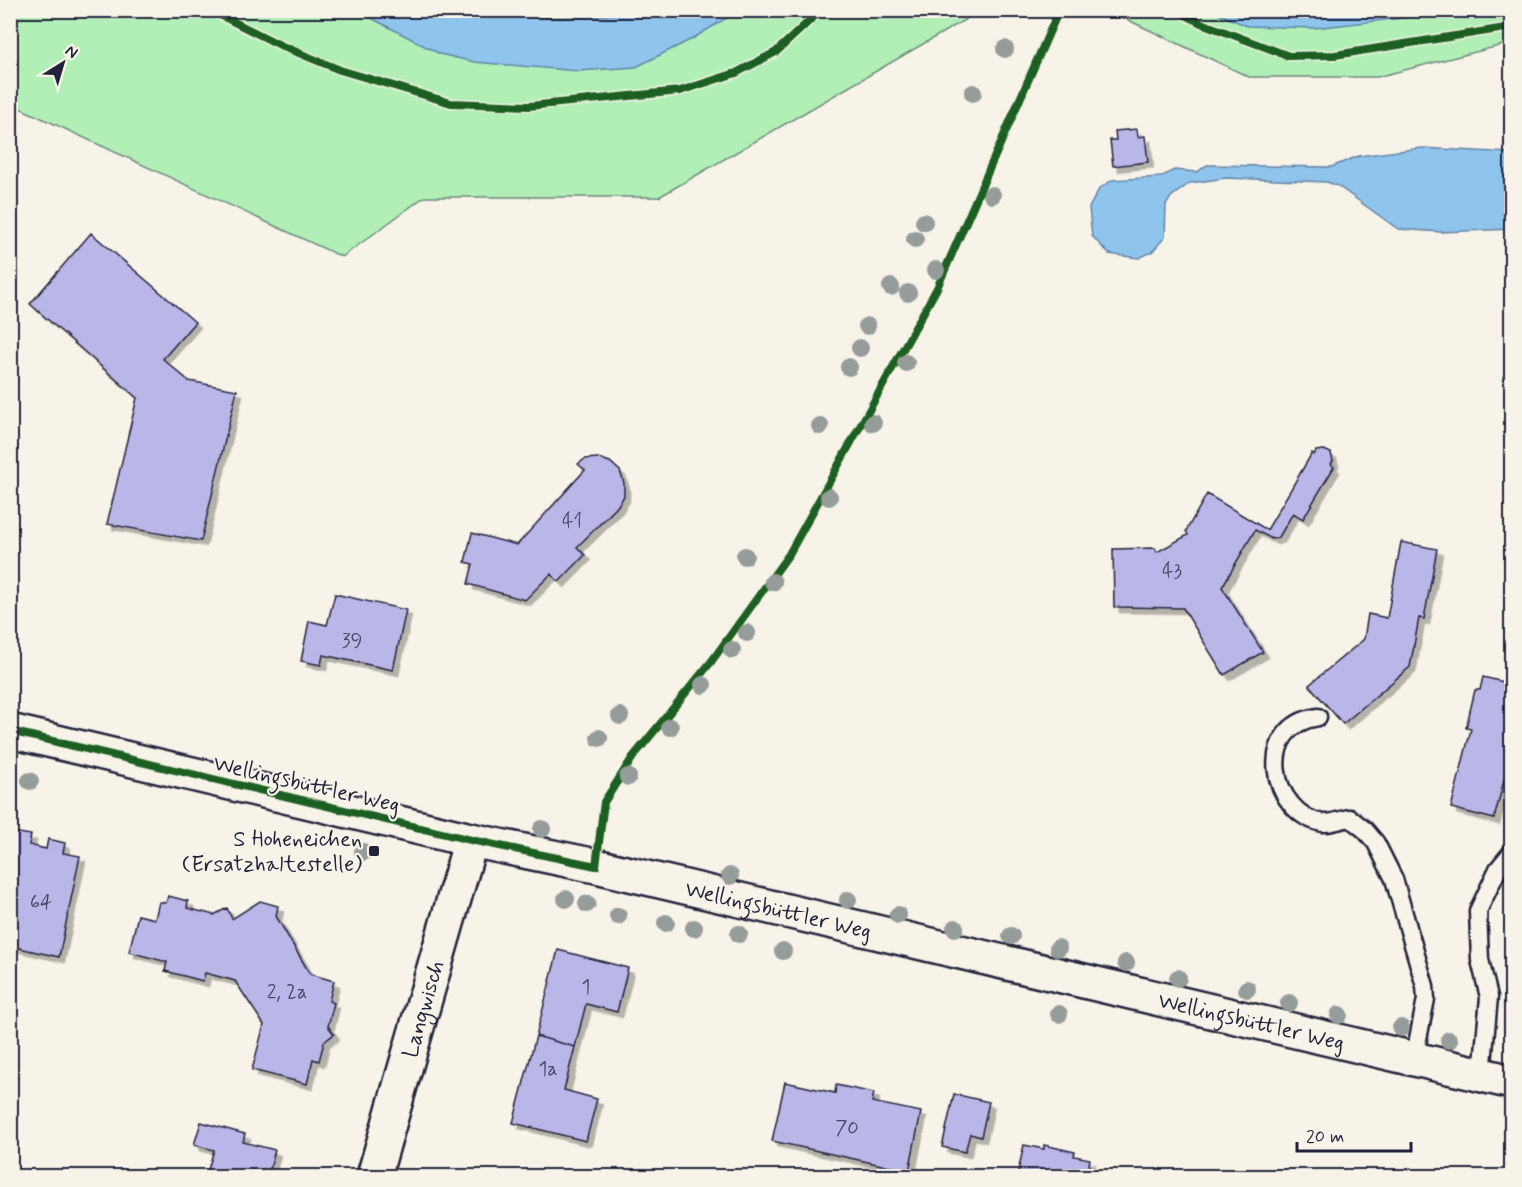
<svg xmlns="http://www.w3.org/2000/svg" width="1522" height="1187" font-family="Mynerve,sans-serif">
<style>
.green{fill:#b1efb7;stroke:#6a8879;stroke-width:1.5}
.water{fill:#8fc5ed;stroke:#6384a6;stroke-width:1.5}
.building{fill:#bbb6e8;stroke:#22223b;stroke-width:1.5;filter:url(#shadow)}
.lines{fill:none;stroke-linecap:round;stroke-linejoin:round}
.service-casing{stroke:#22223b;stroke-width:21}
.minor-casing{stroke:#22223b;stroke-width:38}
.secondary-casing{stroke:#22223b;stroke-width:38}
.service{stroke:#f7f3e8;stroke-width:16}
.minor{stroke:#f7f3e8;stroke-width:33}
.secondary{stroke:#f7f3e8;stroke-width:33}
.cycleway-casing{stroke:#f7f3e8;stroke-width:11}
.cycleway{stroke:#1b5e20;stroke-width:8}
.tree{fill:#969c9a}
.poi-dot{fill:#22223b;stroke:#f7f3e8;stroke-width:2}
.labels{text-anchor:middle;stroke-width:4.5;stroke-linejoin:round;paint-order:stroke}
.number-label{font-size:20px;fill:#484766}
.street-label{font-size:22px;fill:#22223b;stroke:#f7f3e8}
.poi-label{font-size:22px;fill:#22223b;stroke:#f7f3e8;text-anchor:end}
</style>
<defs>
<filter id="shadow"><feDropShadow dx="5.5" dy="5.5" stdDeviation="0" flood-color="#0004"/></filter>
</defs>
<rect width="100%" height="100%" fill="#f7f3e8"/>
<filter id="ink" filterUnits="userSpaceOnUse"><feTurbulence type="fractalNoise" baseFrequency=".0167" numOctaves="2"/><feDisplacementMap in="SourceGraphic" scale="12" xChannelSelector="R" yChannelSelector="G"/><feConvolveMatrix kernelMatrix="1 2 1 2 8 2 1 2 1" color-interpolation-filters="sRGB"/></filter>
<g filter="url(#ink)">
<!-- green -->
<path class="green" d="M11,11h969l-321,186h-235l-82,60 -331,-153z
M1109,11h402v32l-134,34h-128z"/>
<!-- water -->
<path class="water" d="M495,11c43,11 85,7 128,2l5,-3 110,1 -46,28 -56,28 -58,4 -104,-9 -34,-8 -82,-43z
M1212,11h251l-149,17 -67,-2z
M1422,148l89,5v76l-70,3 -43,-3 -60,-43 -11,-4 -101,-4 -36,5 -19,14 -5,8 -1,32 -13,15 -13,6 -30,-4 -17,-18 -3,-28 10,-19 13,-9 49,-3 13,-7 23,2 10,-7 124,2 28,-11z"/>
<!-- building -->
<path class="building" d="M1137,129l1,8 7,-1 3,26 -35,4 -3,-26h6l-1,-9z
M91,233l104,89 -32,37 26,22 48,9 -36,151 -94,-17 30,-126 -107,-94z
M1324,450l7,3 2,8 -2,3 3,3 -31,52 -10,-6 -14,24 -7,2 -17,-9 -33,57 41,65 -39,23 -41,-67 -69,-1 -1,-58 42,-1 2,4 31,-17 -2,-4 21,-37 60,36 45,-77 2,2 2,-4z
M598,458l12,4 10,9 4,12v13l-7,11 -40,40 8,8 -26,27 -8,-8 -26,26 -57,-16 5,-20 -8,-2 7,-29 45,12 68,-75 -7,-6 7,-5z
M1401,542l36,7 -13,70 -5,-1 -9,49 -67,57 -34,-39 55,-46 4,-25 19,4z
M335,594l71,16 -13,60 -70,-15 -2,10 -20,-4 8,-40 18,4z
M1483,677l29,7v65l-18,70 -43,-11 20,-79 -5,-1 9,-38h5z
M13,832l18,3 -2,10 17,4 2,-10 17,4 -2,10 17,3 -21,101 -49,-11v-105z
M168,896l20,5 -1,7 27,7 13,-7 5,11 28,-18 18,5 -2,10 34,58 24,7 -5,20 5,2 -6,23 6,8 -10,8 -5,19 -6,-2 -6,25 -55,-14 12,-45 -29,-44 -30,-8 -2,8 -38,-10 2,-9 -38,-10 9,-37 17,4 4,-17 7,1z
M558,950l70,18 -11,44 -31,-8 -11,43 -39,-11z
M536,1036l39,11 -11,43 33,9 -11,42 -73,-18z
M785,1082l50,11 1,-8 38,8 -2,9 49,10 -12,59 -137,-30z
M954,1094l35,8 -8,35 -11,-3 -5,18 -23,-5z
M201,1122l44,12 -2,8 32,8 -6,23 5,1 -1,2h-67l8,-26 -20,-5z
M1024,1145l20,4v-4l31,7 -1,4 16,3 -3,17h-70z"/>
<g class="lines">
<defs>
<path id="service" d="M1318,717c-64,9 -48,97 5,106 8,1 19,-4 27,-5l15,12 11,13 18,36 31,107 1,13 -12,60
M1482,1075l7,-78 -9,-37 -2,-49 20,-42 14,-17"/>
<g id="minor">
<path id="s1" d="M374,1176l97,-336"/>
</g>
<g id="secondary">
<path id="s2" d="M10,731l461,109 125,26 916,216"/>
</g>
</defs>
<!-- service casing -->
<use href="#service" class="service-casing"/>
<!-- minor casing -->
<use href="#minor" class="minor-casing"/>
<!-- secondary casing -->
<use href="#secondary" class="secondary-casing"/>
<!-- service -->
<use href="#service" class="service"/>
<!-- minor -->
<use href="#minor" class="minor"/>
<!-- secondary -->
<use href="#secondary" class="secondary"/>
<defs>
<path id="cycleway" d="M210,10l72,36 58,24 111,33 78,3 151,-15 56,-18 40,-21 45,-42
M1176,10l25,13 88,33 46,-1 177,-28
M10,731l461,109 125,26 8,-64 29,-45 78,-95 78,-108 148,-266 122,-278"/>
</defs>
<!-- cycleway casing -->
<use href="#cycleway" class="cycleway-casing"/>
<!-- cycleway -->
<use href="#cycleway" class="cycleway"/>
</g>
<!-- trees -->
<g class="tree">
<circle cx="1005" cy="49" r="9"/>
<circle cx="973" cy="93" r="9"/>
<circle cx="992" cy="195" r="9"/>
<circle cx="924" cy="222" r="9"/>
<circle cx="915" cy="239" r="9"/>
<circle cx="936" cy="270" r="9"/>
<circle cx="891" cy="287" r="9"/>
<circle cx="908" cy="293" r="9"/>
<circle cx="867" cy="326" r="9"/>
<circle cx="860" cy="348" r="9"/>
<circle cx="906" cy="363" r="9"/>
<circle cx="849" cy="367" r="9"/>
<circle cx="873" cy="423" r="9"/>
<circle cx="820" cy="426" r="9"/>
<circle cx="829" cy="497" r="9"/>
<circle cx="745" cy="556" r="9"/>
<circle cx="773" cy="582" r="9"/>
<circle cx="747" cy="633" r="9"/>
<circle cx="732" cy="650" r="9"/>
<circle cx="703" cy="685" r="9"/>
<circle cx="620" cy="716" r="9"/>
<circle cx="670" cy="727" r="9"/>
<circle cx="599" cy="738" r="9"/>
<circle cx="628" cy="777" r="9"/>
<circle cx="30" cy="781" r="9"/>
<circle cx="542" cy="829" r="9"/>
<circle cx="363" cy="852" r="9"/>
<circle cx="730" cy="876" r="9"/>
<circle cx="566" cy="899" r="9"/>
<circle cx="848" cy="900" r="9"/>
<circle cx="587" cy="904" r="9"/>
<circle cx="898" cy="915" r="9"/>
<circle cx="618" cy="916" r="9"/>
<circle cx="666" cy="923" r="9"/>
<circle cx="694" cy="928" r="9"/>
<circle cx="955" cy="928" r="9"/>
<circle cx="739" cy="934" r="9"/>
<circle cx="1011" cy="936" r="9"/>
<circle cx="1058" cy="948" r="9"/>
<circle cx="783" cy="951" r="9"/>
<circle cx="1126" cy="963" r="9"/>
<circle cx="1178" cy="978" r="9"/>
<circle cx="1247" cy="989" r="9"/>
<circle cx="1289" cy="1003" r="9"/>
<circle cx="1059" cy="1014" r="9"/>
<circle cx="1339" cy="1015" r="9"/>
<circle cx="1401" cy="1028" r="9"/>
<circle cx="1449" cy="1040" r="9"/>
</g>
</g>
<!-- markers -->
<rect class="poi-dot" x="368" y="845" width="12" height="12" rx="3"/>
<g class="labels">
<!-- number labels -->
<g class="number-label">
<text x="572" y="527">41</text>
<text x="1172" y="577">43</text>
<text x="352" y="647">39</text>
<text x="41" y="908">64</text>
<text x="586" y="993">1</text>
<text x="287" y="998">2, 2a</text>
<text x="548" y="1075">1a</text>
<text x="847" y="1134">70</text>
</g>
<!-- street labels -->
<g class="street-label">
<text transform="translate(307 783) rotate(13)" y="8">Wellingsbüttler Weg</text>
<text dy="8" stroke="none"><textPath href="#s2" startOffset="789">Wellingsbüttler Weg</textPath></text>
<text dy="8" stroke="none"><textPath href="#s1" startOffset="174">Langwisch</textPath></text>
<text dy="8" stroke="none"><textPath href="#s2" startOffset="1275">Wellingsbüttler Weg</textPath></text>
</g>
<!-- poi labels -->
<g class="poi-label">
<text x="362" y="846">S Hoheneichen<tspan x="362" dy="25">(Ersatzhaltestelle)</tspan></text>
</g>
</g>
<!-- margin -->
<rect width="1522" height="1187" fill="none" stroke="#f7f3e8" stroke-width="36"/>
<rect x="18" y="18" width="1486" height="1151" fill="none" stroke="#22223b" stroke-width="2" filter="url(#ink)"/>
<!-- north arrow -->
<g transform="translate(63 63) rotate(37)" stroke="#f7f3e8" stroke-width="4.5" paint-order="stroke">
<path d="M0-4.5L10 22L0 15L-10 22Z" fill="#22223b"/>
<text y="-9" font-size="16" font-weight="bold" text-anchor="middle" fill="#22223b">N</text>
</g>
<!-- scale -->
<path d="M1297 1142v9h114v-9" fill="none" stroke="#22223b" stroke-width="3"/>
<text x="1306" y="1142" font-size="18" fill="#22223b" stroke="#f7f3e8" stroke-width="4.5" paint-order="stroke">20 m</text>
</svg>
